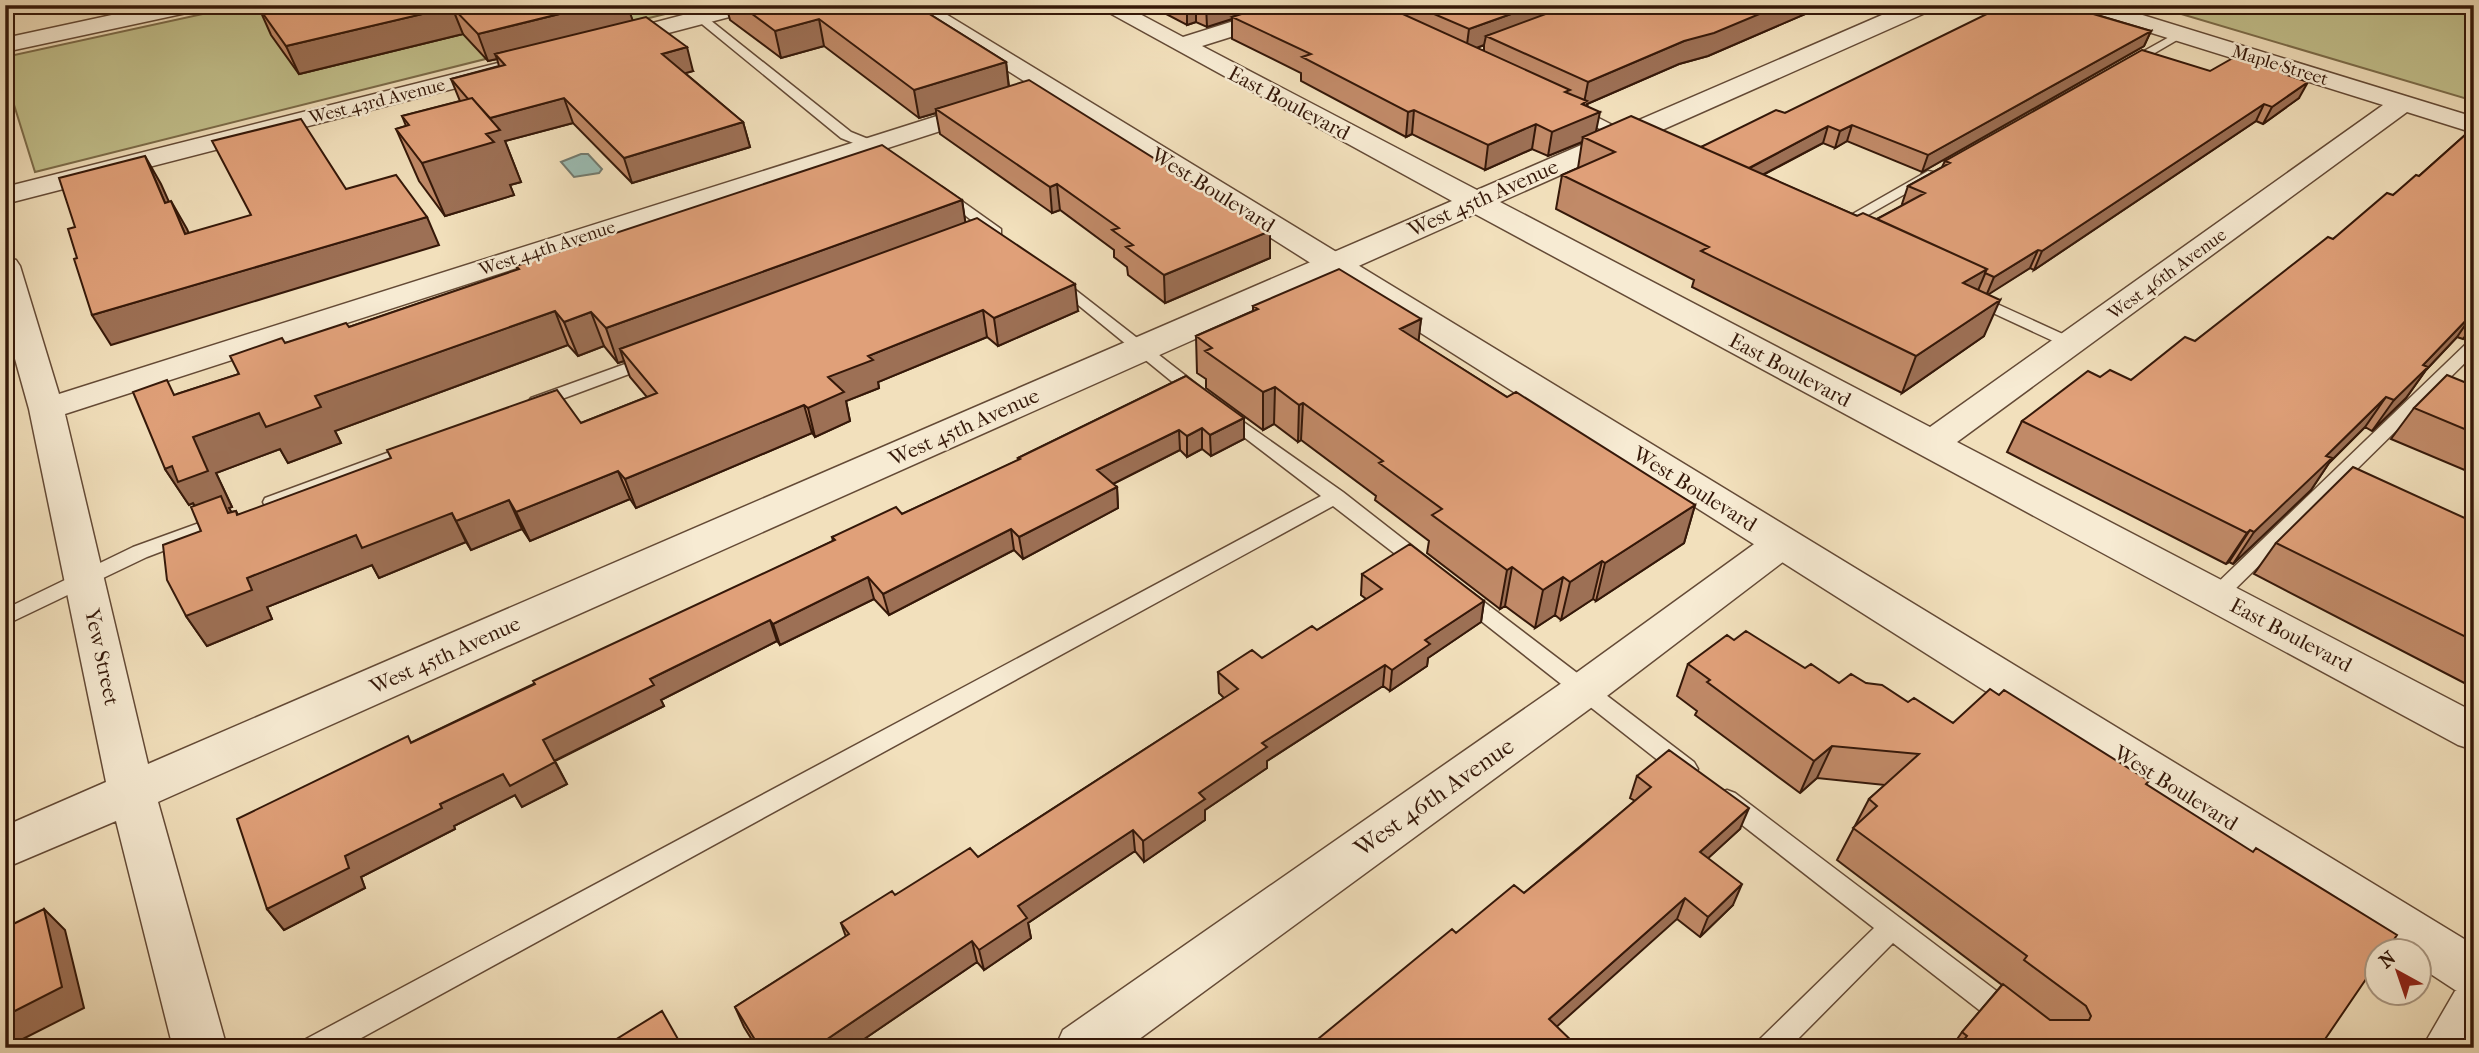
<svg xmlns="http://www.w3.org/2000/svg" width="2479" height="1053" font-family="'IM FELL French Canon',serif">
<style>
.green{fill:#c2c08c;stroke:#7c6c4a;stroke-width:2}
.water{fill:#9bbdb4;stroke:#727b70;stroke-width:2}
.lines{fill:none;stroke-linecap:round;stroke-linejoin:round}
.service-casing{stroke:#644a36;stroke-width:3}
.minor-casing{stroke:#644a36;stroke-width:3}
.tertiary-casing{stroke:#644a36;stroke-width:3}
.service{fill:#f7ebd3;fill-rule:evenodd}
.minor{fill:#f7ebd3;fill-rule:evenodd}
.tertiary{fill:#f7ebd3;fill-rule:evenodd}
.wall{fill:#c18a68;stroke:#351809;stroke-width:2;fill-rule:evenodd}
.shaded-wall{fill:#9d7055;stroke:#351809;stroke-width:2}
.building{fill:#e0a079;stroke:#351809;stroke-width:2}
.labels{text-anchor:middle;stroke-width:5;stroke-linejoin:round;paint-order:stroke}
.far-street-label{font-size:18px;fill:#351809;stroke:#f7ebd3}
.street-label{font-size:21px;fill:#351809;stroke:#f7ebd3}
.near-street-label{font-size:24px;fill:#351809;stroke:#f7ebd3}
</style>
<rect width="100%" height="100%" fill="#f2e0bc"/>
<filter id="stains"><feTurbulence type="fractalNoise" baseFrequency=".00286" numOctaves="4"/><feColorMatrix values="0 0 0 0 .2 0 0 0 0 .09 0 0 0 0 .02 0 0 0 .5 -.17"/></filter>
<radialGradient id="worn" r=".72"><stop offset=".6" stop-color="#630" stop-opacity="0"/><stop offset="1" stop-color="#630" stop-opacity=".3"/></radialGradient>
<!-- green -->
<path class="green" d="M244,5h457l-666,167 -30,-96v-19z
M2151,5l323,2v94z"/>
<!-- water -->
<path class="water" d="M581,154h7l14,15 -3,4 -25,4 -13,-15z"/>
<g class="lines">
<defs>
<path id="service" d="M697,16h8l146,116 37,15v6h-10l-37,-15 -144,-118z
M2180,31l6,3 -2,2 -55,32 -10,-3z
M1575,106l61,31 2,3 -12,3 -56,-30v-6z
M1928,171l5,1v6l-93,53 -5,1 -7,-4z
M942,187l59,42v6h-10l-54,-41 -2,-3z
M1055,274l149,116 3,4 -3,4h-12l-142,-116 -3,-3z
M1973,293l103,47 2,3 -8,5 -6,-2 -97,-45 -2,-3z
M2474,340v14l-250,246h-14l-3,-5 3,-5 258,-248z
M650,355l6,1 2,4 -2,4 -113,42h-12l-3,-4 3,-4z
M1225,409l118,83 87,68 3,5 -3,5h-14l-83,-64 -990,542h-41l4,-9 1015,-543 -102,-78 -3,-4z
M414,443l6,2 3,4 -3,4 -141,53h-14l-2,-4 2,-4z
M224,514l7,1 3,5 -3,5 -84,32 -142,68v-16l128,-62z
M1464,590l7,2 223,170 4,7 -4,7 -8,2 -8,-2 -221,-174 -3,-5 3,-5z
M1727,790l8,3 325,246 4,9h-36l-135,-105 -104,105h-33l4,-9 114,-111 -155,-121 -4,-7 4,-7z"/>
<path id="minor" d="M158,5h44l-11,7 -186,40v-14z
M721,5h38l-3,5 -145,38 -8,-2 -4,-5 4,-5z
M1095,5h28l60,32 102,-32h35l-3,5 -115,36 275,144 428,-185h30l-3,5 -432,192 430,225 453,-322 -305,-95 -3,-5h35l364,112v16l-67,-21 -450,330 517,270v38l-16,-5 -983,-531 -1317,588 69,246h-54l-57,-227 -111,47v-42l101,-44 -77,-373 -24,-86v-66l11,3 4,6 39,128 919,-291h18l4,5 -4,5 -931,301 83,350 1304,-563z
M502,62l9,2 3,5 -3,5 -506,130v-17z
M1782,530l14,4 6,9 -6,9 -197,150 -472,346h-72l8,-18 506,-352 199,-144z
M2474,984v64h-52l33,-57z"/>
<path id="tertiary" d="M904,5h27l1543,940v52l-19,-7 -35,-23v-16h-25z"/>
</defs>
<!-- service casing -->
<use href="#service" class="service-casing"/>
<!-- minor casing -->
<use href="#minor" class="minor-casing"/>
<!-- tertiary casing -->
<use href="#tertiary" class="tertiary-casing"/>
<!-- service -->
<use href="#service" class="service"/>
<!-- minor -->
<use href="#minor" class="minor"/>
<!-- tertiary -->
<use href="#tertiary" class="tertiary"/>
</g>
<!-- wall -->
<path class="wall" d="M659,5l-29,8 2,7 61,51 -8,2 58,49 7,25 -118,36 -59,-60 -68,18 16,41 -11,3 4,10 -69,21 -26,-35 -23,-52 10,-3 -4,-10 58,-15 -9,-22 48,-13 -2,-7 -9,2 -25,-27 -164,40 -28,-39 -12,-27 55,-2z
M726,5h189l91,57 3,24 261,145v27l-105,45 -37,-28 -1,-8 -13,-10v-7l-54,-40 -8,3 -112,-79 -4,-21 -17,5 -95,-72 -43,12 -51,-38z
M1149,5h677l-118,51 -29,8 -92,40 9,27 105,16 84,-34 304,-105 -2,4 64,19 -7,15 -222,126 -75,-31 -12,7 -12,-5 -60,32 94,41 20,3 27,-14 -2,-1 6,-18 34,-19 3,-6 265,-90 81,-2 -3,7 11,22 -36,26 -7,-3 -222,149 -4,-2 -42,26 -4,42 -82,57 -210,-106 2,-7 -138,-71 6,-34 16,-7 4,-26 -34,14 -16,-7 -47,21 -73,-36 -6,3 -105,-56v-8l-69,-34v-20l-25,8 -11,-5 -9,3zM1484,45v6l-7,-3z
M2474,127v201l-11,11 -6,-2 -31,33 -20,28 -34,33 -7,-4 -36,36 -18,27 -78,74 -4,-2 -3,2 -219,-112 15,-31 78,-44 31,3 64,-39 138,-102 86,-63z
M962,200l3,22 113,89 -80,35 -11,-9 -109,45 1,6 -33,13 4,20 -35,16 -3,-4 -176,75 -6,-9 -100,42 -8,-12 -51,21 -5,-8 -87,36 -7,-13 -105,42 5,12 -65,27 -21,-30 15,-85 -7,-26 -1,-2 -4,2 -24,-36 12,-75 62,-20 46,-31 64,-16 169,-57 -2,-4zM568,345l10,11 26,-10 14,17 6,-2 6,16 17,20 -66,26 -343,92 -2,-4 -5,1 -2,-4 3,-1 -16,-34 64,-24 8,14 53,-20 -6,-12z
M1253,306l168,13 -3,22 89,56 188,108 -11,38 -88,58 -3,-2 -32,21 -6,-5 -20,13 -30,-22 -5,3 -73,-56 2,-12 -54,-41 1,-4 -75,-56 -3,2 -24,-18 -11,6 -57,-42v-9l-9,-6 -1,-37 57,-25z
M1186,376l58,63 -33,17 -9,-7 -15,8 -7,-7 -67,34 4,3 1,21 -95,51 -9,-9 -125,65 -15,-16 -94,46 -3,-4 -116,59 3,6 -109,55 12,23 -45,23 -7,-12 -61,31 1,3 -94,48 4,11 -81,42 -17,-21 145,-167 421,-201 -1,-4 70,-23 117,-54 -1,-2z
M2474,386v88l-83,-35 23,-31z
M2474,514v174l-220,-114 22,-31 193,-23z
M1362,574l122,27 -3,21 -53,36 -1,8 -37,25 -7,-5 -116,75v7l-62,42v10l-61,42 -9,-11 -107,72 3,15 -47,32 -7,-8 -126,86h-94l-13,-21 -9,-20 111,-70 -5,-14 54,-28 83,-38 246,-159 -5,-5 -1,-21 44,-14 55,-28 49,-31 -5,-4z
M1734,640l105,43h27l87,40 193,62 173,263h-368l11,-16 40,-47 -165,-125 32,-61 16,-14 -68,-7 -17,15 -105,-78 2,-4 -20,-15 11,-32z
M1637,776l103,53 -32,29 25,47 -33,32 -23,-18 -221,14 68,-40 111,-92 -5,-3z"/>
<!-- shaded-wall -->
<path class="shaded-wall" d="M596,5h63l-29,8 4,11 -139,30 2,5 -9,2 -10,-27z
M1187,5h9v17l-9,3z
M1206,5h69l-43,12v2l-25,8z
M1536,5h59l-109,31 -2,9 -18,7 3,-23z
M1781,5h45l-118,51 -29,8 -92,40 -3,14 16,-6 -5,24 -12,1 -1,5 -34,14 4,-24 32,-29 4,-21 96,-41z
M452,7l11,27 -164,40 -13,-28z
M819,19l5,27 -43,12 -6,-27z
M2151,31l-7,15 -222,126 6,-17z
M687,47l6,24 -24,7 -7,-24z
M1006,62l3,28 -73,19v4l-17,5 -5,-28z
M2308,82l-9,16 -36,26 9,-17z
M564,98l9,25 -68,18 16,41 -11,3 4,10 -69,21 -23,-53 64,-44z
M2264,104l-8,17 -222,149 8,-19z
M1414,110l-2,24 -6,3 2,-25z
M743,122l7,25 -118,36 -8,-25z
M1536,124l-4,25 -47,21 3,-25z
M1852,125l-5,16 -12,7 5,-17z
M1828,126l-5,17 -82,43 5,-16z
M145,156l16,28 21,47 -17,-28z
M1057,184l3,26 -8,3 -2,-26z
M962,200l5,33 -347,116 4,12 -6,2 -12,-35z
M171,201l16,28 15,34 -17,-29z
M427,217l12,28 -328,100 -19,-30z
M1270,231v27l-105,45 -1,-28z
M2038,250l-8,18 -44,28 8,-19z
M1987,269l-15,36 -9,-22z
M1075,284l3,27 -80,35 -4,-28z
M2000,300l-16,36 -82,57 14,-37z
M983,310l4,27 -109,45 1,6 -33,13 4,20 -35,16 -7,-29 20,-31 40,-21z
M555,311l13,34 -233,86 6,12 -53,20 -8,-14 -64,24 16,34 -3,1 10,17 -36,-7 -10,-15 -4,2 -24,-36 28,-32 66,-24 56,-17z
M591,312l13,34 -26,10 -14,-34z
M2474,312l-17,25 -31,33 -20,28 -34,33 22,-31 29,-35z
M1421,319l-4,36 -17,-26z
M2474,324v4l-11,11z
M1275,387l-1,37 -11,6v-38z
M2386,397l-21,30 -36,36 -18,27 -78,74 21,-32 72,-76z
M1303,403l-2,37 -3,2 1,-37z
M804,405l8,28 -176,75 -11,-29z
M1244,418v21l-33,17 -1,-21z
M1202,428v21l-15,8v-21z
M1179,430l1,20 -81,41 -2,-21z
M618,471l12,28 -100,42 -14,-29z
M1117,487l1,21 -95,51 -4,-22z
M509,500l13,29 -51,21 -15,-29z
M1695,505l-11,38 -88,58 9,-38z
M452,513l14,29 -87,36 -7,-13 -105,42 5,12 -65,27 -21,-30 61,-38 109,-43z
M1011,529l3,21 -125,65 -6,-21z
M2250,530l-21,32 -3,2 21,-31z
M1602,561l-9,38 -32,21 9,-38z
M1512,567l-7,39 -5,3 7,-39z
M868,577l6,22 -94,46 -7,-21z
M1563,577l-8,38 -20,13 8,-38z
M1484,601l-3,21 -53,36 -1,8 -37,25 2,-21 33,-30z
M770,620l7,21 -116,59 3,6 -110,55 -11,-21 107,-61z
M1385,665l-2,21 -116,75v7l-62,42v10l-61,42 -1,-21 56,-48 63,-50z
M1832,746l-15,32 -17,15 14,-32z
M555,762l12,22 -45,23 -7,-12 -61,31 1,3 -94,48 4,11 -81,42 -17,-21 78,-53 95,-52 63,-30z
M1749,808l-9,21 -48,44 8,-21z
M1133,830l2,21 -107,72 3,15 -47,32 -5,-20 39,-44z
M1742,884l-9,21 -33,32 8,-20z
M1685,898l-8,21 -134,120 6,-20z
M44,909l21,21 19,78 -79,40v-32z
M972,941l5,21 -126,86h-37z"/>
<!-- building -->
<path class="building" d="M271,5l43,1 282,-1 -118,29 -26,-27 -166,39 -27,-38z
M740,5h175l91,57 -92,28 -95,-71 -44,12z
M1270,5h113l187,85 -5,2 22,9 -5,3 18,8 -48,20 -16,-8 -48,21 -74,-35 -6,2 -106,-55 9,-3 -79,-37z
M1413,5h123l-67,24z
M1570,5h211l-67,28 -30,8 -96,41 -102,-46z
M2005,5h76l8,3 -6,3 68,20 -223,124 -76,-30 -12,6 -12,-5 -79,42 -48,-21 75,-37 9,3z
M646,17l41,30 -25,7 81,68 -119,36 -60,-60 -74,20 -18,-20 -4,1 -17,-20 54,-14 -10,-11z
M2142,50l68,21 30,-17 51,15 -7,5 24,8 -36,25 -8,-3 -222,147 -4,-1 -44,27 -9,-4 2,-4 -110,-50 48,-26 -17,-7 42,-23 -5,-2z
M1029,80l241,151 -106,44 -38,-28 7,-2 -21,-15 7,-2 -62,-44 -7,3 -114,-78z
M472,98l28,32 -14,4 8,8 -72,21 -26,-34 13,-4 -7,-9z
M1631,116l226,100 6,-3 124,56 -24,14 37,17 -84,56 -215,-105 8,-4 -147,-72 53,-23 -32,-15z
M301,119l45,70 50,-14 31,42 -335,98 -18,-56 3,-1 -9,-29 7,-2 -16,-49 86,-22 20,47 6,-2 14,33 66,-19 -39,-74z
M2474,127v185l-51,53 5,2 -34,33 -8,-3 -60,59 6,2 -78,74 -4,-2 -3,3 -225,-112 66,-50 12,6 10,-7 21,10 54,-43 10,4 133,-104 5,2 54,-46 6,2 23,-20 3,1z
M882,145l80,55 -356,128 -15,-16 -27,10 -9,-11 -240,85 6,11 -55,20 -7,-14 -66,24 15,34 -30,11 -6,-16 -7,3 -32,-77 34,-12 7,15 65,-21 -9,-18 52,-18 3,5 61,-20 3,4 170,-58 -3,-3z
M977,218l98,66 -81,34 -11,-8 -115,46 5,4 -45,17 16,15 -36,16 -4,-3 -179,74 -7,-8 -102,41 -7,-12 -53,21 -4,-8 -90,35 -6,-13 -109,43 5,12 -66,26 -19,-36 -4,-35 38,-14 -10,-24 30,-11 7,17 8,-2 1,4 154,-57 -4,-8 170,-60 24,33 76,-30 -37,-44z
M1339,269l82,50 -21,10 107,68 9,-5 179,113 -90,58 -3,-2 -32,21 -7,-5 -20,13 -31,-23 -5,3 -75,-55 10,-6 -63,-46 4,-2 -80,-58 -4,2 -24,-18 -12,5 -58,-41 7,-3 -16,-12 62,-27 -5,-3z
M2447,375l27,11v47l-60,-25z
M1186,376l58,42 -34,17 -8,-7 -15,8 -8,-6 -82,40 20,17 -98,50 -8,-8 -128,65 -15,-17 -95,47 -3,-4 -120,59 4,6 -111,55 12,22 -45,24 -7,-12 -63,30 2,4 -97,48 4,12 -82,41 -30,-90 171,-83 3,7 124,-59 -2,-3 302,-141 -3,-3 64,-30 6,7 118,-55 -2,-1z
M2353,467l116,53 5,-6v127l-198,-98z
M1410,544l74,57 -59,39 5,4 -38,26 -7,-5 -123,78 5,4 -68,46 6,6 -62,42 -10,-11 -115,76 9,12 -48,32 -7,-9 -158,107h-54l-25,-41 114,-73 -8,-11 51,-32 3,4 75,-47 8,9 260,-168 -20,-17 34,-22 10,8 50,-32 5,4 65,-41 -20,-15z
M1746,631l59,37 6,-4 28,19 12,-9 15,9 16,2 26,17 6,-4 39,25 37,-34 9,6 5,-5 145,91 -3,3 107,68 3,-4 141,87 -11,16h-9v12l-58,85h-362l10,-12 -5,-4 41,-48 47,36h39l2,-4 -5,-10 -62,-46 3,-4 -174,-128 24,-22 -8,-7 50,-45 -87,-8 -18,15 -107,-79 3,-2 -22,-16 39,-29 7,5z
M1669,750l80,58 -49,44 42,32 -34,33 -23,-19 -136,121 30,29h-272l145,-119 4,4 58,-48 10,8 54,-44 73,-62 -14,-11z
M44,909l18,78 -57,29v-88z
M662,1011l21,37h-81z"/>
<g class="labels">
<!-- far-street labels -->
<g class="far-street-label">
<text transform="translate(2280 65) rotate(17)" y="6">Maple Street</text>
<text transform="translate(377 101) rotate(-14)" y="6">West 43rd Avenue</text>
<text transform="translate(547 248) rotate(-18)" y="6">West 44th Avenue</text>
<text transform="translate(2167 274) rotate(-36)" y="6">West 46th Avenue</text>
</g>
<!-- street labels -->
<g class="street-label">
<text transform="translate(1289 103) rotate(28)" y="7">East Boulevard</text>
<text transform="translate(1213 190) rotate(32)" y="7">West Boulevard</text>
<text transform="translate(1483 198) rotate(-24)" y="7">West 45th Avenue</text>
<text transform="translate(1790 370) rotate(28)" y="7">East Boulevard</text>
<text transform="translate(964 427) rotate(-24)" y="7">West 45th Avenue</text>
<text transform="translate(1695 489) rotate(32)" y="7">West Boulevard</text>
<text transform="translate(2291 635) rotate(28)" y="7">East Boulevard</text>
<text transform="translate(445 655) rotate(-24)" y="7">West 45th Avenue</text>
<text transform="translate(102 657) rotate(78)" y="7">Yew Street</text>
<text transform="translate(2176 788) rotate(32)" y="7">West Boulevard</text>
</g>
<!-- near-street labels -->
<g class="near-street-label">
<text transform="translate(1434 797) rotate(-35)" y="8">West 46th Avenue</text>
</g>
</g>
<!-- margin -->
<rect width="2479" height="1053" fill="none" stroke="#f2e0bc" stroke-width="28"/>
<rect x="7" y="7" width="2465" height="1039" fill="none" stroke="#351809" stroke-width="3.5"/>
<rect x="14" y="14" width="2451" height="1025" fill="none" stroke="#351809" stroke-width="2"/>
<!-- north arrow -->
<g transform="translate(2398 972) rotate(320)"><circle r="33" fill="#f7ebd3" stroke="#a99782" stroke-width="2"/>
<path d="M0-5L12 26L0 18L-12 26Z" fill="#8f2418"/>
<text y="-10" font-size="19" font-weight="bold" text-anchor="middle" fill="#351809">N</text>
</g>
<rect width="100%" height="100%" filter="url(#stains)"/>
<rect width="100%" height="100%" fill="url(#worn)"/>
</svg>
